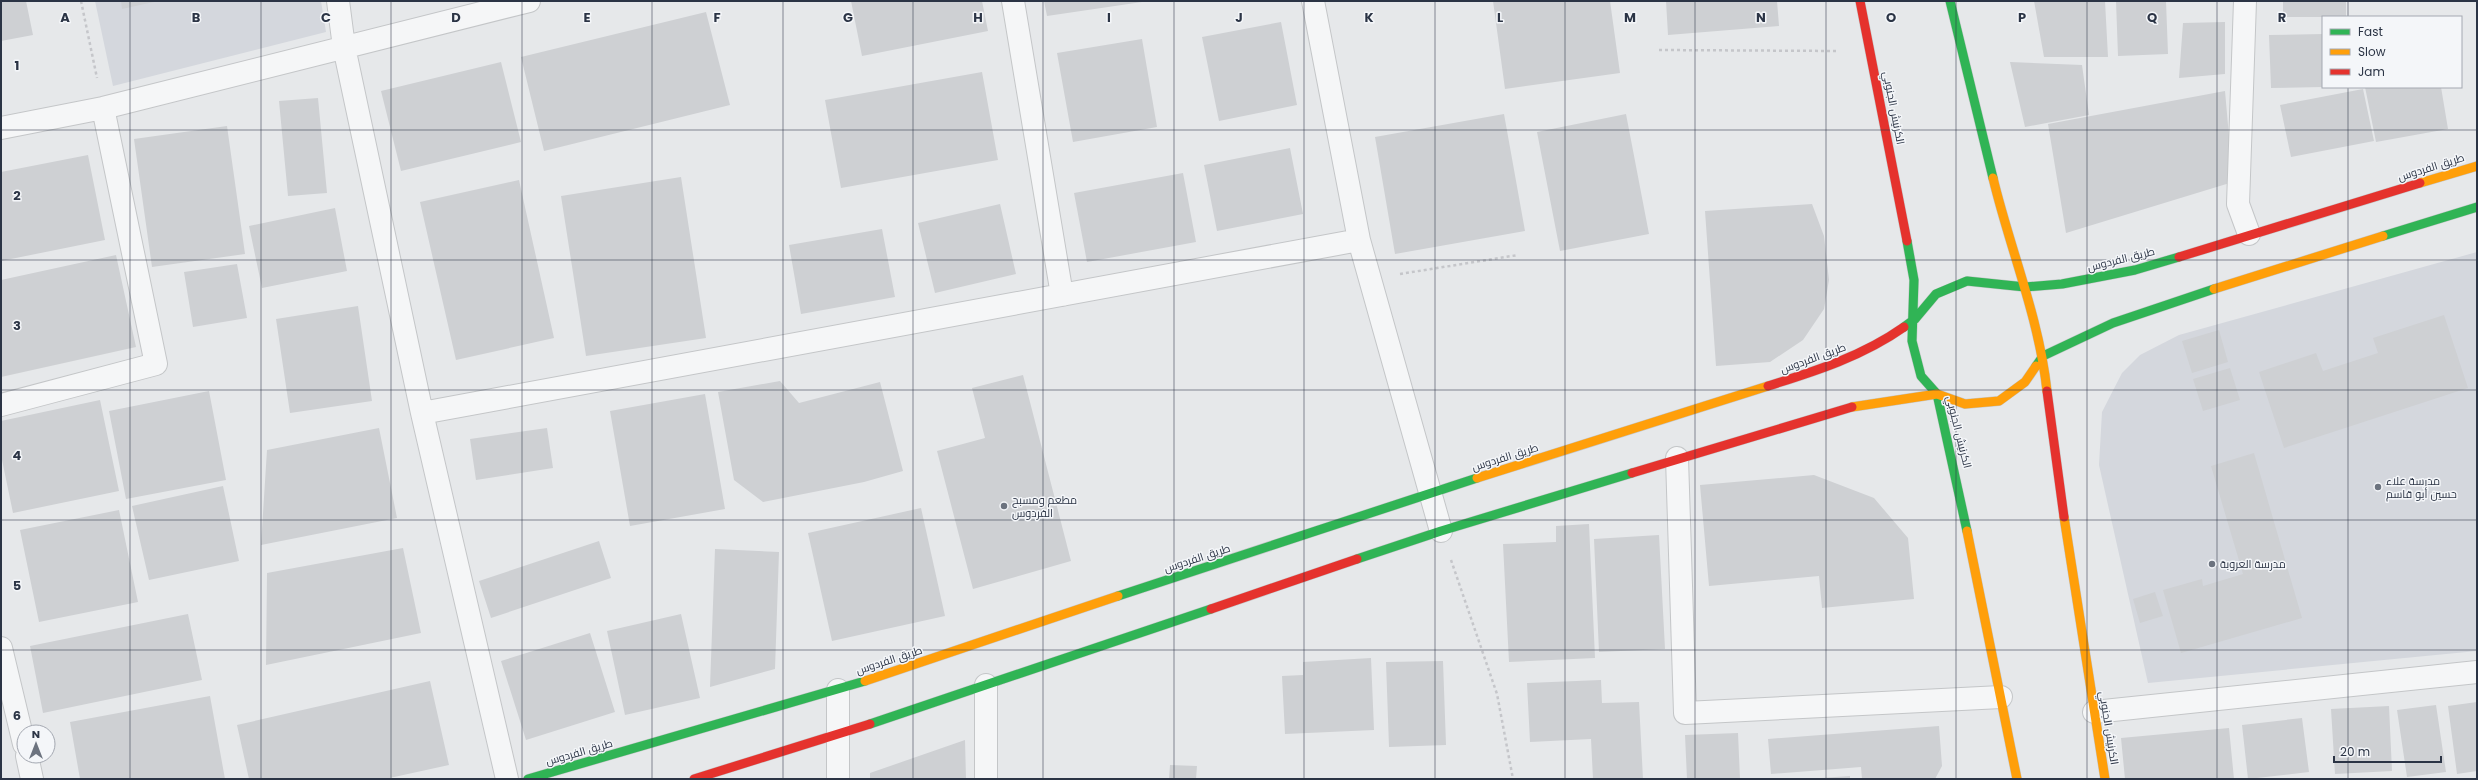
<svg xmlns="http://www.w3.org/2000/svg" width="2478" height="780" font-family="Poppins,Cairo,sans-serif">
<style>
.built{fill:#d4d7dd}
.building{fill:#ced0d3}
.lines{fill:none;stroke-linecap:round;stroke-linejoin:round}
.street-casing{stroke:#c4c6c8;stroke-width:24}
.fast-casing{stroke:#c4c6c8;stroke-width:10}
.slow-casing{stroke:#c4c6c8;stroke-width:10}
.jam-casing{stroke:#c4c6c8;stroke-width:10}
.path{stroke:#c5c6ca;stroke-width:2.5;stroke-dasharray:3 3;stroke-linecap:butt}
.street{stroke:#f5f6f7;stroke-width:22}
.fast{stroke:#30b455;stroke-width:9}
.slow{stroke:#ff9f0a;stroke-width:9}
.jam{stroke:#e5322d;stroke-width:9}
.grid{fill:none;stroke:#2b3445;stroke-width:1;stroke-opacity:0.55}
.poi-dot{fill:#6c737f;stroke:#f4f6f9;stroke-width:1.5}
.labels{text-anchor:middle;stroke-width:3;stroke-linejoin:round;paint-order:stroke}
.street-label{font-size:11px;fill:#2b3445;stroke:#f4f6f9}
.poi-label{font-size:11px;fill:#2b3445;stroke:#f4f6f9;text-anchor:start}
.grid-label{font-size:13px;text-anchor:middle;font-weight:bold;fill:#2b3445;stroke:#f4f6f9;stroke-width:3;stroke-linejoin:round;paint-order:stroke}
</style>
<rect width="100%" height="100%" fill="#e6e8ea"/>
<!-- built -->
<path class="built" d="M95,1h226l5,31 -213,54z
M2477,252v399l-329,32 -49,-218 3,-53 20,-39 18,-18 39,-20z"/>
<!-- building -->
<path class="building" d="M1,1h25l7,34 -32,6z
M121,1h33v1l-32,7z
M851,1h131l6,30 -126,25z
M1044,1h98v1l-95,14z
M1493,1h117l10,72 -115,16z
M1666,1h111l2,25 -111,9z
M2034,1h71l3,56h-64z
M2116,1h50l2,53 -50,2z
M2283,1h63v16h-63z
M706,12l24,93 -186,46 -23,-94z
M1281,22l16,83 -78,16 -17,-84z
M2225,22v52l-46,4 4,-55z
M2323,34v53l-52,1 -2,-53z
M1142,39l15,88 -84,15 -16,-89z
M501,62l20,80 -120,29 -20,-80z
M2010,62l72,3 7,50 -64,12z
M982,72l16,88 -157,28 -16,-88z
M2365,87h76l7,42 -72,13z
M2363,89l11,52 -83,16 -11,-52z
M2225,91l8,91 -167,51 -18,-109z
M318,98l9,95 -39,3 -9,-95z
M1504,114l21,117 -130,23 -20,-117z
M1626,114l23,120 -89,17 -23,-119z
M227,126l18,128 -93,13 -18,-128z
M1290,148l13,66 -86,17 -13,-66z
M88,155l17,85 -104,21v-89z
M1183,173l13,69 -109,20 -13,-69z
M681,177l25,161 -120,18 -25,-160z
M519,180l35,158 -98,22 -36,-158z
M1000,204l16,70 -81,19 -17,-70z
M1812,204l12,32 5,44 -5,29 -21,31 -33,22 -54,4 -11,-155z
M335,208l12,63 -85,17 -13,-62z
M882,229l13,68 -94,17 -12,-69z
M116,255l20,92 -135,30v-97z
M237,264l10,54 -54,9 -9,-55z
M358,306l14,95 -82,12 -14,-94z
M2444,315l24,73 -184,60 -25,-76 57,-19 7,18 55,-18 -5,-15z
M2219,330l9,32 -36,11 -10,-32z
M2230,368l10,32 -37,11 -10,-32z
M1023,375l48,186 -98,28 -36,-138 48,-13 -13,-50z
M780,381l19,22 81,-21 23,89 -39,11 -101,20 -29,-22 -16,-88z
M209,391l17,89 -100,19 -17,-88z
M705,394l20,115 -95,17 -20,-115z
M100,400l19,91 -106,22 -12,-58v-34z
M379,428l18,90 -136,27 6,-95z
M547,428l6,40 -77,12 -6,-41z
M2254,453l48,165 -121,35 -18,-63 39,-11 1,7 40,-12 -32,-108z
M1814,475l60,23 34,40 6,61 -92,9 -3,-32 -110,10 -9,-101z
M223,486l16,75 -90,19 -17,-74z
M921,508l24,108 -113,25 -24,-108z
M119,510l19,92 -99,20 -19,-92z
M1589,524l6,134 -86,4 -6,-118 53,-2v-16z
M1659,535l6,114 -66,3 -5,-113z
M599,541l12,37 -120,40 -12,-37z
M403,548l18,85 -155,32 1,-92z
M715,549l64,3 -4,117 -65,18z
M2155,592l8,24 -23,7 -7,-24z
M188,614l14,66 -159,33 -13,-67z
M681,614l19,84 -75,17 -18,-84z
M590,633l25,79 -89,28 -25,-79z
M1371,658l3,72 -89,4 -3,-58 21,-1v-13z
M1443,661l3,84 -57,2 -3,-85z
M1601,680l1,23 37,-1 4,77h-50l-2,-40 -61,3 -3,-59z
M430,681l19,84 -64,14h-136l-12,-54z
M210,696l15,83h-145l-10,-57z
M2477,702v69l-20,3 -9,-68z
M2436,705l10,67 -39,5 -10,-67z
M2389,706l3,65 -57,3 -4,-65z
M2302,718l7,54 -61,7 -6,-54z
M1939,726l3,40 -7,13h-73l-1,-12 -90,7 -3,-35z
M2229,728l5,51h-109l-4,-41z
M1738,733l2,46h-53l-2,-44z
M965,740l1,39h-96v-6z
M1170,765l27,1 -1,13h-27z
M1850,776v3h-29v-1z"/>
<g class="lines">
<defs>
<path id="street" d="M338,1l6,46 78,366 85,366
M1013,1l49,294
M1313,1l46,239 82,291
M2245,1l-7,203 11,30
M1,128l102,-20 426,-107
M1,405l155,-41 -53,-256
M422,413l937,-173
M1677,458l8,255 316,-16
M1,648l23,96
M838,690v89
M2094,712l383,-40
M27,756l5,23
M986,779v-94"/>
<path id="fast" d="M1950,1l43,177
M2383,236l94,-29
M1907,241l7,39 -2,61 9,35 16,18 30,137
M1904,327l11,-8 21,-25 31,-13 58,6 37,-3 73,-14 44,-13
M2036,366l7,-10 70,-33 101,-34
M1357,559l84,-28 191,-58
M1118,596l359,-118
M870,724l341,-115
M528,779l337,-98"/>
<path id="slow" d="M1993,178c17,71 46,139 54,213
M2420,183l57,-17
M2214,289l169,-53
M1852,407l85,-13 28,10 34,-3 26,-19 11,-16
M1477,478l291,-92
M2064,517l41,262
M1967,531l50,248
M865,681l253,-85"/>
<path id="jam" d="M1860,1l47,240
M2179,257l241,-74
M1768,386c48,-15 95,-30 136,-59
M2047,391l17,126
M1632,473l220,-66
M1211,609l146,-50
M694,779l176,-55"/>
</defs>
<!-- street casing -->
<use href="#street" class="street-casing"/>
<!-- fast casing -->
<use href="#fast" class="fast-casing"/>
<!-- slow casing -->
<use href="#slow" class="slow-casing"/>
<!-- jam casing -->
<use href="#jam" class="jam-casing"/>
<!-- path -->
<path class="path" d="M81,1l16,77
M1659,50l179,1
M1400,274l118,-19
M1451,560l46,134 16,85"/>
<!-- street -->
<use href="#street" class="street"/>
<!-- fast -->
<use href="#fast" class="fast"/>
<!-- slow -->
<use href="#slow" class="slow"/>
<!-- jam -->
<use href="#jam" class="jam"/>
</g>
<!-- grid -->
<path class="grid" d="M130,1v778M261,1v778M391,1v778M522,1v778M652,1v778M783,1v778M913,1v778M1043,1v778M1174,1v778M1304,1v778M1435,1v778M1565,1v778M1695,1v778M1826,1v778M1956,1v778M2087,1v778M2217,1v778M2348,1v16M2348,87v692M1,130h2476M1,260h2476M1,390h2476M1,520h2476M1,650h2476"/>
<!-- markers -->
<g class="poi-dot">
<circle cx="2378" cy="487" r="4"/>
<circle cx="1004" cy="506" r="4"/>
<circle cx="2212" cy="564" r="4"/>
</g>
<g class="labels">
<!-- street labels -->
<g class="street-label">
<text transform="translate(1894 108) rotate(79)" y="4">الكرنيش الجنوبي</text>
<text transform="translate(2431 167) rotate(-17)" y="4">طريق الفردوس</text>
<text transform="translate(2121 259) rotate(-14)" y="4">طريق الفردوس</text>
<text transform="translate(1813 358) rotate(-20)" y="4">طريق الفردوس</text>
<text transform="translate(1959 432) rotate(76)" y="4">الكرنيش الجنوبي</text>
<text transform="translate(1505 457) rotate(-17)" y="4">طريق الفردوس</text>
<text transform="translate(1197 558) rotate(-18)" y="4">طريق الفردوس</text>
<text transform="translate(889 660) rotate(-18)" y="4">طريق الفردوس</text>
<text transform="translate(2109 728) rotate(81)" y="4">الكرنيش الجنوبي</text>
<text transform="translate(579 752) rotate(-16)" y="4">طريق الفردوس</text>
</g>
<!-- poi labels -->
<g class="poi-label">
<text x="2386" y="485">مدرسة علاء<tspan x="2386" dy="13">حسين أبو قاسم</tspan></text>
<text x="1012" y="504">مطعم ومسبح<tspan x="1012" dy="13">الفردوس</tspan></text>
<text x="2220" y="568">مدرسة العروبة</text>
</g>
</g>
<g class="grid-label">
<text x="65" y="22">A</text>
<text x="196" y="22">B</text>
<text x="326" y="22">C</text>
<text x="456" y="22">D</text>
<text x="587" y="22">E</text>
<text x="717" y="22">F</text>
<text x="848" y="22">G</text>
<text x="978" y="22">H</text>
<text x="1109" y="22">I</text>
<text x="1239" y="22">J</text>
<text x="1369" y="22">K</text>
<text x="1500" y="22">L</text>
<text x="1630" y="22">M</text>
<text x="1761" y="22">N</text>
<text x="1891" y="22">O</text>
<text x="2022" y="22">P</text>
<text x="2152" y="22">Q</text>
<text x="2282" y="22">R</text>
<text x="17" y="70">1</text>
<text x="17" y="200">2</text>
<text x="17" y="330">3</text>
<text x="17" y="460">4</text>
<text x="17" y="590">5</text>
<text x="17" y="720">6</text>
</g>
<!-- border -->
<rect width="2478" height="780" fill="none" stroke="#2b3445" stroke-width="4"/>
<!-- legend -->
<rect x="2322" y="16" width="140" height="72" fill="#f4f6f9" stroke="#a4a8b1"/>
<rect x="2330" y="29" width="20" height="6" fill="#30b455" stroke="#a4a8b1"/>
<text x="2358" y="36" font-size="12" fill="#2b3445">Fast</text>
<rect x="2330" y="49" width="20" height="6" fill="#ff9f0a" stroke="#a4a8b1"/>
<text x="2358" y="56" font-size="12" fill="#2b3445">Slow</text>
<rect x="2330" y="69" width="20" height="6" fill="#e5322d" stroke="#a4a8b1"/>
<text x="2358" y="76" font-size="12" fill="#2b3445">Jam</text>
<!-- north arrow -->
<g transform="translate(36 744)"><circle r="19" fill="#f4f6f9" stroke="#a4a8b1"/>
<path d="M0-3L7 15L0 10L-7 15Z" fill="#6c737f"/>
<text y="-6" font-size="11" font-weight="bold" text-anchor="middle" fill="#2b3445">N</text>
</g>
<!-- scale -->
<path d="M2334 756v6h107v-6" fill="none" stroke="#2b3445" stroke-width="2"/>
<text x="2340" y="756" font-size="12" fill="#2b3445" stroke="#f4f6f9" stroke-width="3" paint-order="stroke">20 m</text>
</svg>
